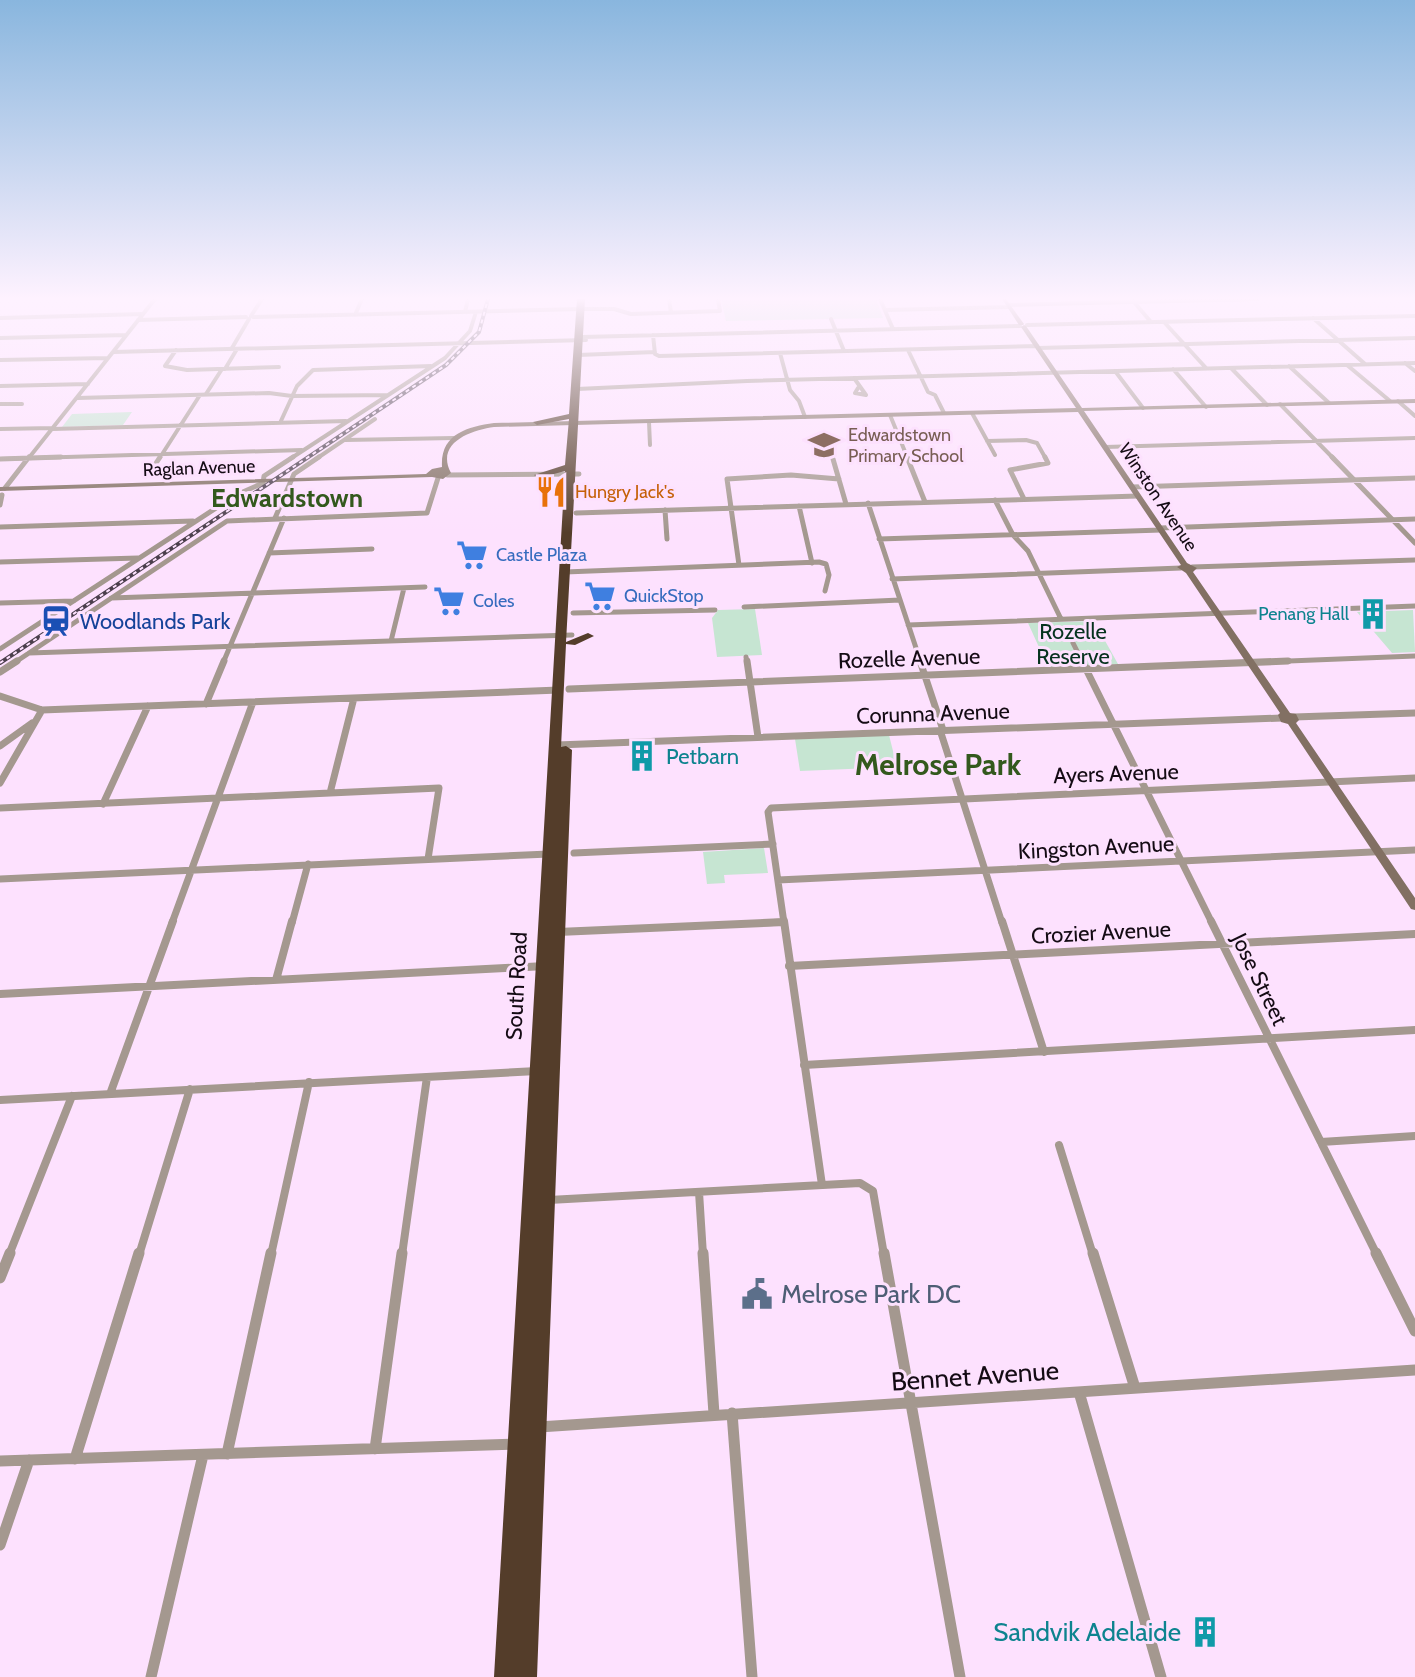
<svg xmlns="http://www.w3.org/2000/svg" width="1415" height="1677" font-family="Cabin,sans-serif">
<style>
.green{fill:#c6e5d2}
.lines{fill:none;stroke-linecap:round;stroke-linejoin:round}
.street-far4{stroke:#a4988f;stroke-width:4}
.street-far3{stroke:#a4988f;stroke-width:5}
.street-far2{stroke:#a4988f;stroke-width:7}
.street-far1{stroke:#a4988f;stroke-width:8}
.street{stroke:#a4988f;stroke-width:11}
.secondary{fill:#827063;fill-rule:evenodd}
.highway{fill:#543d2a;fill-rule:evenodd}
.rail-casing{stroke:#4c3f4d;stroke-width:4}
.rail{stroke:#fde1fe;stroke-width:2;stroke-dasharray:4;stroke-linecap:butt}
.labels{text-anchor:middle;stroke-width:6;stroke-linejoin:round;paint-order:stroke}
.far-education-label{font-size:18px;fill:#785e54;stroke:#fde1fe;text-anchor:start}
.far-street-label{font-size:18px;fill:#140b14;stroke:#fde1fe}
.far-food-label{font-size:18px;fill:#c56008;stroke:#fde1fe;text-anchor:start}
.far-shop-label{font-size:18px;fill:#366cbe;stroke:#fde1fe;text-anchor:start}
.far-culture-label{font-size:18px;fill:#0d838f;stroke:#fde1fe;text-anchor:end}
.transit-label{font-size:22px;fill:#164399;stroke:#fde1fe;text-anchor:start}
.park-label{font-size:22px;fill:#06321e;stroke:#fde1fe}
.street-label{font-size:22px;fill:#140b14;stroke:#fde1fe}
.culture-label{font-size:22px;fill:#0d838f;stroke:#fde1fe;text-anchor:start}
.far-district-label{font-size:26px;font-weight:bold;fill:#33591d;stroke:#fde1fe}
.near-service-label{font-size:26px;fill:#4e5e75;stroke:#fde1fe;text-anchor:start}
.near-street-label{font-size:26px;fill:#140b14;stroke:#fde1fe}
.near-culture-label{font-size:26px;fill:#0d838f;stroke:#fde1fe;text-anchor:end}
.district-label{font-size:30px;font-weight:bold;fill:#33591d;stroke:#fde1fe}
</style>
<rect width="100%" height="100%" fill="#fde1fe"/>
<!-- green -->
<path class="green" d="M721,299h155l7,19 -157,3z
M132,412l-9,13 -61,2 10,-13z
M755,609l7,46 -45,2 -5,-39 6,-8z
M1413,610l2,42 -23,1 -35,-41z
M1094,621l24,43 -70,3 -20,-44z
M889,735l8,32 -97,4 -5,-32z
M764,848l4,25 -44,2 1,8 -18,1 -4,-32z"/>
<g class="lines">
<!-- street-far4 -->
<path class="street-far4" d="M669,299l2,14
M880,299l13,30
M1133,301l18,21
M1008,305l249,-6
M885,310l125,-3
M465,312l3,-13
M355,315l7,-16
M251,316l11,-17
M253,317l327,-8h34l17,5 89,-3 -2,-12
M0,318l142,-4
M1313,318l52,46
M831,319l13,32
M138,320l108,-3
M1164,322l42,46
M1027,325l388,-9
M653,335l2,19 4,2 378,-10
M582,337l438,-11
M0,338l126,-3
M232,348l17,-29
M1038,348l377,-10
M176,350l-11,16 22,4 92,-3
M908,350l20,42 7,3 9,18
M113,352l473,-12
M780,353l10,37 9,11 6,16
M578,355l77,-3
M0,360l108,-2
M1405,363l10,8
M1347,365l43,36
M1289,366l40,37
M1231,368l36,37
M225,369l12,-20
M1173,369l33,38
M1115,371l28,37
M854,378l12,17 -11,-2 3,-5
M0,386l88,-2
M577,389l170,-8 668,-18
M206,394l16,-25
M77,398l192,-5 23,3 96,-1
M1398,401l17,15
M0,404h22
M1280,404l54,55
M972,413l23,42
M890,415l18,44
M649,422l1,23
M280,423l17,-37 16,-16 118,-4
M0,429l53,-1
M52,429l294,-8
M345,440l109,-2
M987,441l39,-1 11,3 9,16
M1105,447l310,-9
M0,459l302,-9
M28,459l127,-160
M159,459l41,-64
M290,459l155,-101 25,-27 6,-19
M316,459l59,-40
M943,459h8"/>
<!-- street-far3 -->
<path class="street-far3" d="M907,457l18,45
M1332,457l83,86
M0,459l61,-2
M833,459l13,45
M908,460l43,-1
M151,471l9,-14
M447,475l132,-1
M1132,487l283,-9
M5,488l24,-31
M1024,499l-14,-29 38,-7 -3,-6
M995,500l18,35 15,16 33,68
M868,503l53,160
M0,505l2,-10
M799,506l13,57
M665,510l2,29
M576,513l562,-17
M275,518l19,-44 25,-17
M0,527l193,-6
M1160,528l255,-9
M879,539l282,-9
M269,553l103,-4
M0,562l138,-4
M739,565l-12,-86 64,-4 48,4
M1192,567l223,-7
M565,572l254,-10 7,2 3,11 -4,16
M892,579l289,-11
M111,598l314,-11
M0,603l74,-2
M744,607l156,-7
M573,613l142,-3
M908,625l507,-19
M391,641l13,-53
M1073,643l10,20
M0,649l236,-154 27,-12 1,-7 29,-19
M29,653l543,-18
M746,657l1,6
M14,663l213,-142 200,-8 11,-35
M223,663l61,-145
M1237,663l178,-7"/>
<!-- street-far2 -->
<path class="street-far2" d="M747,661l11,76
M920,661l23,69
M1082,661l130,262
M0,672l17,-11
M569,689l719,-28
M0,696l42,14 517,-20
M206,704l18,-43
M1294,717l121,-4
M940,730l62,193
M557,745l725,-27
M0,746l32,-23
M0,783l42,-73
M330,793l24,-95
M103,804l45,-98
M0,808l439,-20 -11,71
M574,853l199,-9
M0,879l549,-25
M778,880l637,-30
M172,923l81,-221
M292,923l16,-59
M763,923l21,-1
M784,923l-16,-111 3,-4 644,-30"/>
<!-- street-far1 -->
<path class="street-far1" d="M784,921l38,264
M1002,921l42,131
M1211,921l166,334
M558,932l226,-10
M789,966l626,-32
M276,980l16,-59
M0,994l545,-28
M804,1065l611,-35
M110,1094l63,-173
M0,1100l537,-29
M1321,1142l94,-6
M1059,1145l34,110
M699,1192l4,63
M549,1200l311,-17 13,8 11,64
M9,1255l63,-159
M139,1255l51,-166
M271,1255l38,-173
M402,1255l25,-178"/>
<!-- street -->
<path class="street" d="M703,1253l11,161
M884,1253l76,424
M1093,1253l42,135
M1376,1253l39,78
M0,1278l10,-25
M1079,1392l82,285
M732,1413l20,264
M539,1427l876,-57
M375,1449l27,-196
M227,1454l44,-201
M75,1459l64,-206
M0,1461l514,-17
M0,1545l29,-85
M151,1677l52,-222"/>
<!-- secondary -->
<path class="secondary" d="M1002,299h4l18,25 -1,1h-4z
M1024,325l2,1 56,82 333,-9v4l-331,8 103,152 10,5 -4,4 97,141 6,1 3,6 -3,3 119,175v12l-4,-1 -123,-185 -7,-2 -3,-7 2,-2 -94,-140 -9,-6 4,-2 -103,-153 -584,15c-23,3 -59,16 -43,46l-8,6 -11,-2 -432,14v-4l426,-13 6,-5 10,-2c-2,-33 25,-40 52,-44l582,-15 -55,-81z"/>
<!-- highway -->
<path class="highway" d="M577,299h8l-19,343 22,-9 6,3 -19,9 -9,-1 -5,103 5,-1 6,4 -35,927h-43l71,-1206 -26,7 -5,-3 31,-10 4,-46 -32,6 -4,-3 36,-8z"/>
<defs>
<path id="rail" d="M0,663l446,-298 33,-33 9,-33"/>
</defs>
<!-- rail casing -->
<use href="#rail" class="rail-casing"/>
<!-- rail -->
<use href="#rail" class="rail"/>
</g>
<!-- sky -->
<linearGradient id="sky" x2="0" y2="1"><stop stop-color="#89b6de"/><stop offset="0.56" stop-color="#fef2ff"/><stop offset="1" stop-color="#fef2ff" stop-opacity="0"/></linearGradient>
<rect width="1415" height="533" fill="url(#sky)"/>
<!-- icons -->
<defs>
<symbol id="school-bare" viewBox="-9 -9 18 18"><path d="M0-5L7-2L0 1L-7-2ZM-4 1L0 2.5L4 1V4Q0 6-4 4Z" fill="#8d6e63" stroke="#fde1fe" stroke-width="2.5" paint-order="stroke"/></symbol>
<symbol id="restaurant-bare" viewBox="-9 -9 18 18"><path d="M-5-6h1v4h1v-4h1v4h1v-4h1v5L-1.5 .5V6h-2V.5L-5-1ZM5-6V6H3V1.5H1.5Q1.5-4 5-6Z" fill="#e8710a" stroke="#fde1fe" stroke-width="2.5" paint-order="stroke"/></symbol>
<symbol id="supermarket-bare" viewBox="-9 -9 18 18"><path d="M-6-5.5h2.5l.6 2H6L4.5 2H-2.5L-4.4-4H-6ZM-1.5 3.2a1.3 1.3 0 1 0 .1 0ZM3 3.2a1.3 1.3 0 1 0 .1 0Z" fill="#3f7fe0" stroke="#fde1fe" stroke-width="2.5" paint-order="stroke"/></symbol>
<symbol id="building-bare" viewBox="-9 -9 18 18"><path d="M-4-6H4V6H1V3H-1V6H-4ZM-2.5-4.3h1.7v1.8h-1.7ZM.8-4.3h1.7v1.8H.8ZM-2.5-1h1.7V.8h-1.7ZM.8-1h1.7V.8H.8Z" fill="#0f9aa8" stroke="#fde1fe" stroke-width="2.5" paint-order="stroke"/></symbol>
<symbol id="station-bare" viewBox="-9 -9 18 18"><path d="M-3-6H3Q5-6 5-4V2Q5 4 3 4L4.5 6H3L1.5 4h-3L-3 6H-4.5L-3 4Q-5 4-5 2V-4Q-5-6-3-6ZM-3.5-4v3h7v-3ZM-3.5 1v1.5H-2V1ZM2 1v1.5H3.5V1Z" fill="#1a4fb4" stroke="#fde1fe" stroke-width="2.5" paint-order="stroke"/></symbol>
<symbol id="civic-bare" viewBox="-9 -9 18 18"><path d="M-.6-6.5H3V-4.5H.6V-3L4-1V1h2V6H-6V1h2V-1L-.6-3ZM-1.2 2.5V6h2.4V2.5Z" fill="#5c6f8a" stroke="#fde1fe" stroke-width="2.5" paint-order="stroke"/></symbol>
</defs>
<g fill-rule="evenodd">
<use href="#school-bare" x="802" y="423" width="44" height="44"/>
<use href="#restaurant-bare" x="529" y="470" width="44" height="44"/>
<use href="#supermarket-bare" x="450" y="533" width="44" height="44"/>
<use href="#supermarket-bare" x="578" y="574" width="44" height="44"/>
<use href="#supermarket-bare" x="427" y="579" width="44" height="44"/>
<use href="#building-bare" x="1351" y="592" width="44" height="44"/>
<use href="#station-bare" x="34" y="599" width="44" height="44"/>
<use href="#building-bare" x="620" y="734" width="44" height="44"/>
<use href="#civic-bare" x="735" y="1272" width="44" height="44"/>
<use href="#building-bare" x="1183" y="1610" width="44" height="44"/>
</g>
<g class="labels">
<!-- far-education labels -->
<g class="far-education-label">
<text x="848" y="441">Edwardstown<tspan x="848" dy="21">Primary School</tspan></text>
</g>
<!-- far-street labels -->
<g class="far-street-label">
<text transform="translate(199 468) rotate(-2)" y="6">Raglan Avenue</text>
<text transform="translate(1158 497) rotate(56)" y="6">Winston Avenue</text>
</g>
<!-- far-food labels -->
<g class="far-food-label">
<text x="575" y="498">Hungry Jack's</text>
</g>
<!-- far-shop labels -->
<g class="far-shop-label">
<text x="496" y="561">Castle Plaza</text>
<text x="624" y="602">QuickStop</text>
<text x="473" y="607">Coles</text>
</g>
<!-- far-culture labels -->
<g class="far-culture-label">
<text x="1349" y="620">Penang Hall</text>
</g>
<!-- transit labels -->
<g class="transit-label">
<text x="80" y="629">Woodlands Park</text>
</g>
<!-- park labels -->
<g class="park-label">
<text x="1073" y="639">Rozelle<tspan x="1073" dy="25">Reserve</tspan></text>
</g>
<!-- street labels -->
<g class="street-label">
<text transform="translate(909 658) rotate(-2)" y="8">Rozelle Avenue</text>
<text transform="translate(933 713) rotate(-2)" y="8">Corunna Avenue</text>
<text transform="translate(1116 773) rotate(-2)" y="8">Ayers Avenue</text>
<text transform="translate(1096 847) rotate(-3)" y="8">Kingston Avenue</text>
<text transform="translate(1101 932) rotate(-3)" y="8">Crozier Avenue</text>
<text transform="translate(1260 979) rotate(64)" y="8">Jose Street</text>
<text transform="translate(516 986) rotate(-87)" y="8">South Road</text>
</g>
<!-- culture labels -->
<g class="culture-label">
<text x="666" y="764">Petbarn</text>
</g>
<!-- far-district labels -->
<g class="far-district-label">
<text x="287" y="507">Edwardstown</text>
</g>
<!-- near-service labels -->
<g class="near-service-label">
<text x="781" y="1303">Melrose Park DC</text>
</g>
<!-- near-street labels -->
<g class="near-street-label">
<text transform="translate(975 1376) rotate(-4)" y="9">Bennet Avenue</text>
</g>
<!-- near-culture labels -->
<g class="near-culture-label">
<text x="1181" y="1641">Sandvik Adelaide</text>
</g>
<!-- district labels -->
<g class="district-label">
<text x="938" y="775">Melrose Park</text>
</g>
</g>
</svg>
